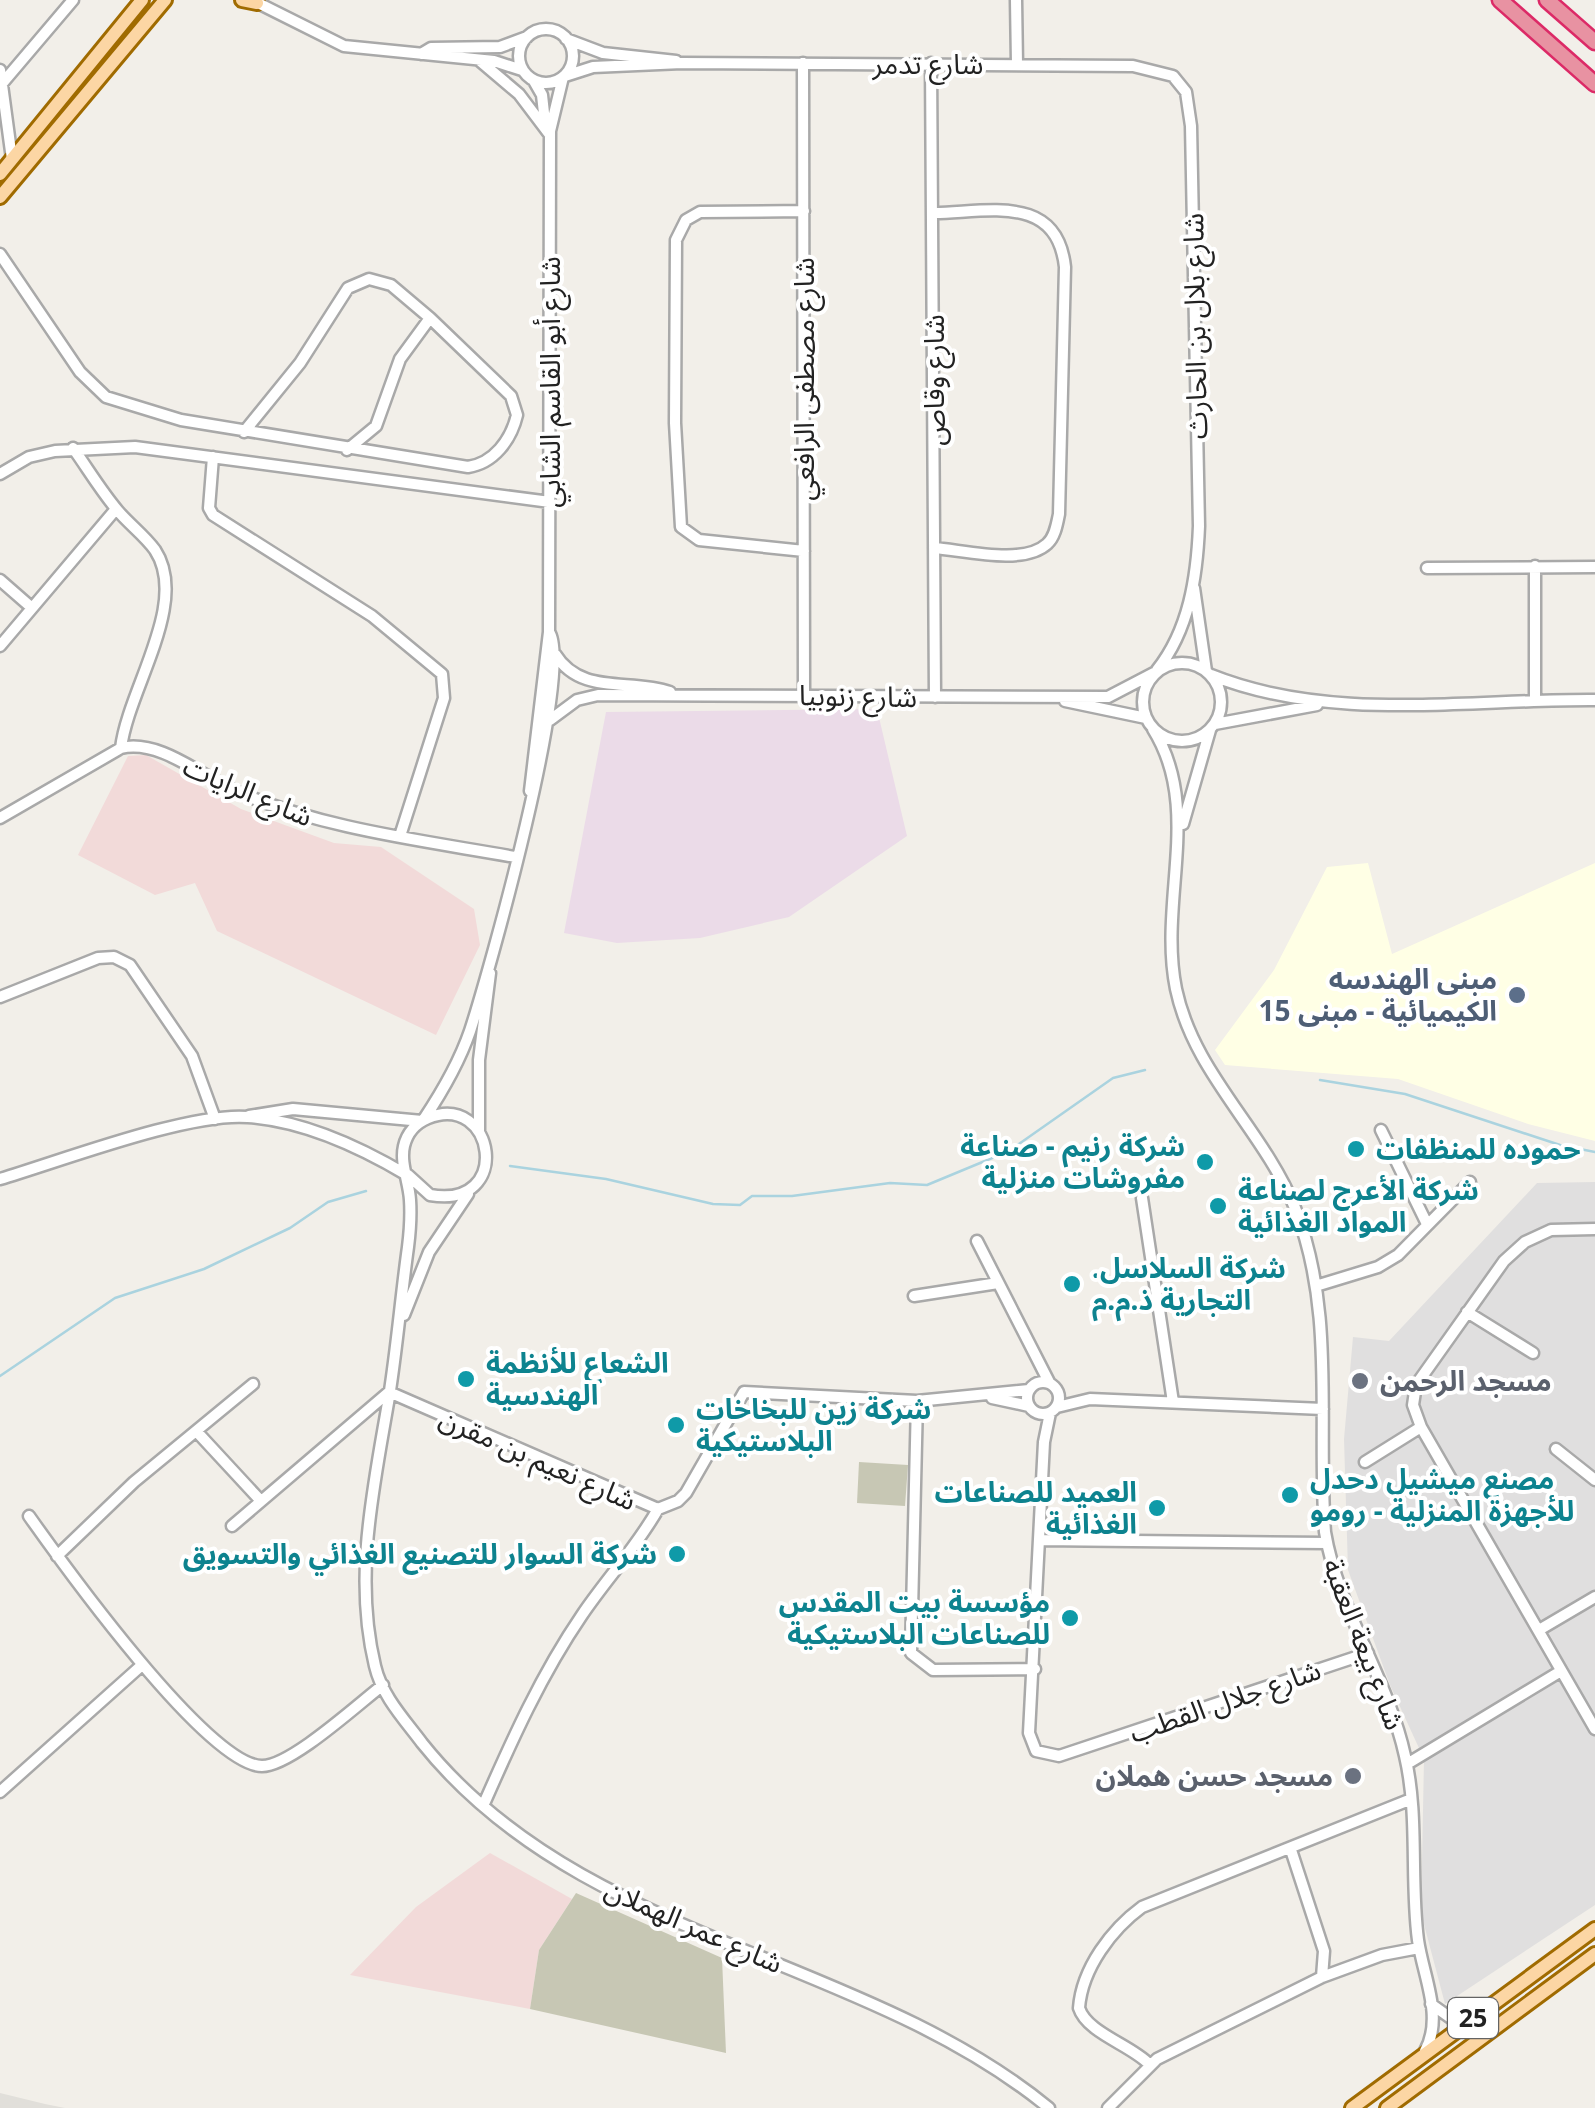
<svg xmlns="http://www.w3.org/2000/svg" width="1595" height="2108" font-family="'Noto Sans','Noto Sans Arabic',sans-serif">
<style>
.residential{fill:#e0dfdf}
.commercial{fill:#f2dad9}
.industrial{fill:#ebdbe8}
.education{fill:#ffffe5}
.airport{fill:#e1dfda}
.construction{fill:#c7c7b4}
.lines{fill:none;stroke-linecap:round;stroke-linejoin:round}
.stream{stroke:#aad3df;stroke-width:2.5}
.minor-casing{stroke:#a9a9a9;stroke-width:15}
.major-casing{stroke:#a06b00;stroke-width:18}
.highway-casing{stroke:#dc2a67;stroke-width:19}
.minor{stroke:#fff;stroke-width:10}
.major{stroke:#fcd6a4;stroke-width:12}
.highway{stroke:#e892a2;stroke-width:14}
.service-dot{fill:#5c6f8a;stroke:#fff;stroke-width:4}
.culture-dot{fill:#0f9aa8;stroke:#fff;stroke-width:4}
.worship-dot{fill:#6b7280;stroke:#fff;stroke-width:4}
.labels{text-anchor:middle;stroke-width:8;stroke-linejoin:round;paint-order:stroke}
.shield{fill:#fff;stroke:#646464;stroke-width:2.5}
.shield-label{font-size:25px;font-weight:bold;fill:#222}
.street-label{font-size:28px;fill:#222;stroke:#fff}
.service-label{font-size:28px;font-weight:bold;fill:#4e5e75;stroke:#fff;text-anchor:end}
.culture-label{font-size:28px;font-weight:bold;fill:#0d838f;stroke:#fff;text-anchor:start}
.worship-label{font-size:28px;font-weight:bold;fill:#5b616d;stroke:#fff;text-anchor:start}
</style>
<rect width="100%" height="100%" fill="#f2efe9"/>
<!-- residential -->
<path class="residential" d="M1595,1182v723l-150,99 -24,-91 3,-154 -34,-74 -42,-115 -4,-131 9,-102 36,4 148,-158z"/>
<!-- commercial -->
<path class="commercial" d="M146,755l95,54 93,34 47,4 93,62 6,36 -44,90 -219,-104 -22,-48 -40,12 -77,-40 50,-99z
M490,1853l82,46 -33,51 -9,59 -180,-34 66,-68z"/>
<!-- industrial -->
<path class="industrial" d="M877,709l30,127 -118,81 -89,21 -83,5 -53,-10 42,-221z"/>
<!-- education -->
<path class="education" d="M1368,863l24,91 203,-91v278l-67,-17 -130,-45 -173,-14 -10,-15 59,-80 53,-103z"/>
<!-- airport -->
<path class="airport" d="M0,2093l45,11 20,4h-65z"/>
<!-- construction -->
<path class="construction" d="M859,1462l49,3 -3,41 -48,-3z
M576,1893l146,65 4,95 -196,-44 9,-59z"/>
<g class="lines">
<!-- stream -->
<path class="stream" d="M1320,1080l85,14 155,51 35,7
M510,1166l96,13 107,25 27,1 12,-9h40l98,-13 37,2 82,-34 104,-73 32,-8
M0,1376l115,-78 89,-29 86,-41 38,-26 38,-11"/>
<defs>
<path id="minor" d="M1016,0l1,64
M254,1l90,45 150,15 28,9
M519 56a27 27 0 1 1 54 0a27 27 0 1 1-54 0Z
M566,39l37,14 73,8
M421,54l10,-6 69,-1 27,-10
M480,61l39,33 31,41
M803,63l1,632
M931,63l4,634
M0,70l12,89
M565,76l28,-9 89,-4 451,3 40,10 13,16 5,34 8,400c-2,51 -10,104 -42,144
M534,81l8,14 3,27
M0,86l73,-86
M804,211l-104,1 -14,8 -10,20 -1,183 6,104 18,13 105,11
M0,254l80,118 26,25 75,23 287,47c26,-4 43,-27 49,-52l-6,-19 -81,-78 -39,-33 -22,-6 -21,9 -48,75 -56,69
M73,448c15,21 28,43 45,63 11,13 27,25 37,39 35,53 -27,139 -34,198
M347,450l29,-24 24,-67 30,-41
M213,457l-4,51 4,7 159,101 70,58 2,24 -44,138
M0,474l29,-17 26,-6 80,-4 415,55
M934,548c29,2 89,18 113,-4 8,-7 10,-20 12,-30l6,-247c-8,-73 -75,-55 -130,-54
M1427,568l168,-1
M0,580l32,28
M1194,588l12,83
M0,646l116,-137
M555,654c26,42 75,24 115,38
M1143 702a39 39 0 1 1 78 0a39 39 0 1 1-78 0Z
M1211,675c120,48 257,24 384,25
M1535,700v-134
M1065,701l81,17
M550,720l27,-20 21,-5 510,2 46,-24
M1215,724l102,-19
M1153,729c50,80 5,172 23,260 18,85 87,140 119,219 41,104 22,215 30,324 13,78 63,146 80,224 14,59 5,124 13,184 5,36 26,77 7,111
M530,791l19,-159 1,-501 13,-54
M0,818l121,-70c38,-9 79,27 112,42 90,39 187,50 282,67
M1183,824l27,-94
M0,997l98,-39 16,-1 16,8 62,91 23,63
M249,1116l44,-7 129,12
M424,1119c18,-27 35,-56 46,-88 18,-55 105,-363 79,-399
M1381,1130l46,94
M479,1131v-71l11,-87
M408,1175l22,20c84,15 65,-104 -2,-77 -12,5 -21,15 -24,28 -4,17 5,36 6,54 1,15 0,31 -2,47 -7,50 -11,100 -19,150 -15,89 -36,179 -14,269 7,30 29,53 47,77 159,199 438,210 627,365
M0,1179c61,-18 189,-67 248,-62 56,4 112,30 159,58
M1142,1198l31,204
M1595,1229l-44,1 -26,12 -21,19 -88,124 -3,20 8,22 174,302
M977,1241l72,141
M1319,1285l59,-18 20,-12 72,-73
M914,1296l84,-13
M1467,1312l66,41
M404,1315l25,-63 39,-58
M1027 1398a16 16 0 1 1 32 0a16 16 0 1 1-32 0Z
M992,1398l37,8
M917,1401l-6,252 22,17 102,-1
M1057,1407l33,-8 233,10
M1050,1413l-6,29 -15,291 7,18 23,5 309,-103
M198,1433l62,67
M1556,1449l39,31
M1365,1462l56,-35
M29,1516c34,48 179,250 233,250 29,0 96,-62 121,-81
M232,1526l157,-134 269,117 20,-8 8,-8 58,-101 173,9 112,-11
M1040,1540l287,3
M57,1556l77,-74 119,-98
M1539,1630l56,-33
M1407,1764l154,-93
M0,1792l142,-127
M483,1806c29,-66 58,-131 99,-191 25,-37 54,-67 76,-106
M1291,1850l33,101 -2,26
M1431,2004l21,15 17,3
M1149,2064c-18,-19 -62,-31 -70,-56 3,-40 33,-79 63,-101l267,-107
M1108,2108l49,-49 165,-82 60,-22 37,-7"/>
<path id="major" d="M242,0l15,3
M0,174l142,-174
M0,197l165,-197
M1352,2108l243,-179
M1387,2108l208,-154"/>
<path id="highway" d="M1500,0l95,84
M1547,0l48,42"/>
</defs>
<!-- minor casing -->
<use href="#minor" class="minor-casing"/>
<!-- major casing -->
<use href="#major" class="major-casing"/>
<!-- highway casing -->
<use href="#highway" class="highway-casing"/>
<!-- minor -->
<use href="#minor" class="minor"/>
<!-- major -->
<use href="#major" class="major"/>
<!-- highway -->
<use href="#highway" class="highway"/>
</g>
<!-- markers -->
<circle class="service-dot" cx="1517" cy="995" r="10"/>
<g class="culture-dot">
<circle cx="1356" cy="1149" r="10"/>
<circle cx="1205" cy="1162" r="10"/>
<circle cx="1218" cy="1206" r="10"/>
<circle cx="1072" cy="1284" r="10"/>
<circle cx="466" cy="1379" r="10"/>
<circle cx="676" cy="1425" r="10"/>
<circle cx="1290" cy="1495" r="10"/>
<circle cx="1157" cy="1508" r="10"/>
<circle cx="677" cy="1554" r="10"/>
<circle cx="1070" cy="1618" r="10"/>
</g>
<g class="worship-dot">
<circle cx="1360" cy="1381" r="10"/>
<circle cx="1353" cy="1776" r="10"/>
</g>
<g class="labels">
<!-- shield labels -->
<rect class="shield" x="1448" y="1998" width="50" height="40" rx="8"/>
<g class="shield-label">
<text x="1473" y="2027">25</text>
</g>
<!-- street labels -->
<g class="street-label">
<text x="928" y="74">شارع تدمر</text>
<text transform="translate(1195 326) rotate(-91)" y="10">شارع بلال بن الحارث</text>
<text transform="translate(804 379) rotate(-90)" y="10">شارع مصطفى الرافعي</text>
<text transform="translate(934 380) rotate(-90)" y="10">شارع وقاص</text>
<text transform="translate(550 382) rotate(-90)" y="10">شارع أبو القاسم الشابي</text>
<text transform="translate(858 696) rotate(1)" y="10">شارع زنوبيا</text>
<text transform="translate(248 791) rotate(23)" y="10">شارع الرايات</text>
<text transform="translate(538 1459) rotate(24)" y="10">شارع نعيم بن مقرن</text>
<text transform="translate(1364 1644) rotate(69)" y="10">شارع بيعة العقبة</text>
<text transform="translate(1225 1701) rotate(-19)" y="10">شارع جلال القطب</text>
<text transform="translate(694 1926) rotate(24)" y="10">شارع عمر الهملان</text>
</g>
<!-- service labels -->
<g class="service-label">
<text x="1497" y="989">مبنى الهندسه<tspan x="1497" dy="32">الكيميائية - مبنى 15</tspan></text>
</g>
<!-- culture labels -->
<g class="culture-label">
<text x="1185" y="1156" text-anchor="end">شركة رنيم - صناعة<tspan x="1185" dy="32">مفروشات منزلية</tspan></text>
<text x="1376" y="1159">حموده للمنظفات</text>
<text x="1238" y="1200">شركة الأعرج لصناعة<tspan x="1238" dy="32">المواد الغذائية</tspan></text>
<text x="1092" y="1278">.شركة السلاسل<tspan x="1092" dy="32">التجارية ذ.م.م</tspan></text>
<text x="486" y="1373">الشعاع للأنظمة<tspan x="486" dy="32">الهندسية</tspan></text>
<text x="696" y="1419">شركة زين للبخاخات<tspan x="696" dy="32">البلاستيكية</tspan></text>
<text x="1310" y="1489">مصنع ميشيل دحدل<tspan x="1310" dy="32">للأجهزة المنزلية - رومو</tspan></text>
<text x="1137" y="1502" text-anchor="end">العميد للصناعات<tspan x="1137" dy="32">الغذائية</tspan></text>
<text x="657" y="1564" text-anchor="end">شركة السوار للتصنيع الغذائي والتسويق</text>
<text x="1050" y="1612" text-anchor="end">مؤسسة بيت المقدس<tspan x="1050" dy="32">للصناعات البلاستيكية</tspan></text>
</g>
<!-- worship labels -->
<g class="worship-label">
<text x="1380" y="1391">مسجد الرحمن</text>
<text x="1333" y="1786" text-anchor="end">مسجد حسن هملان</text>
</g>
</g>
</svg>
